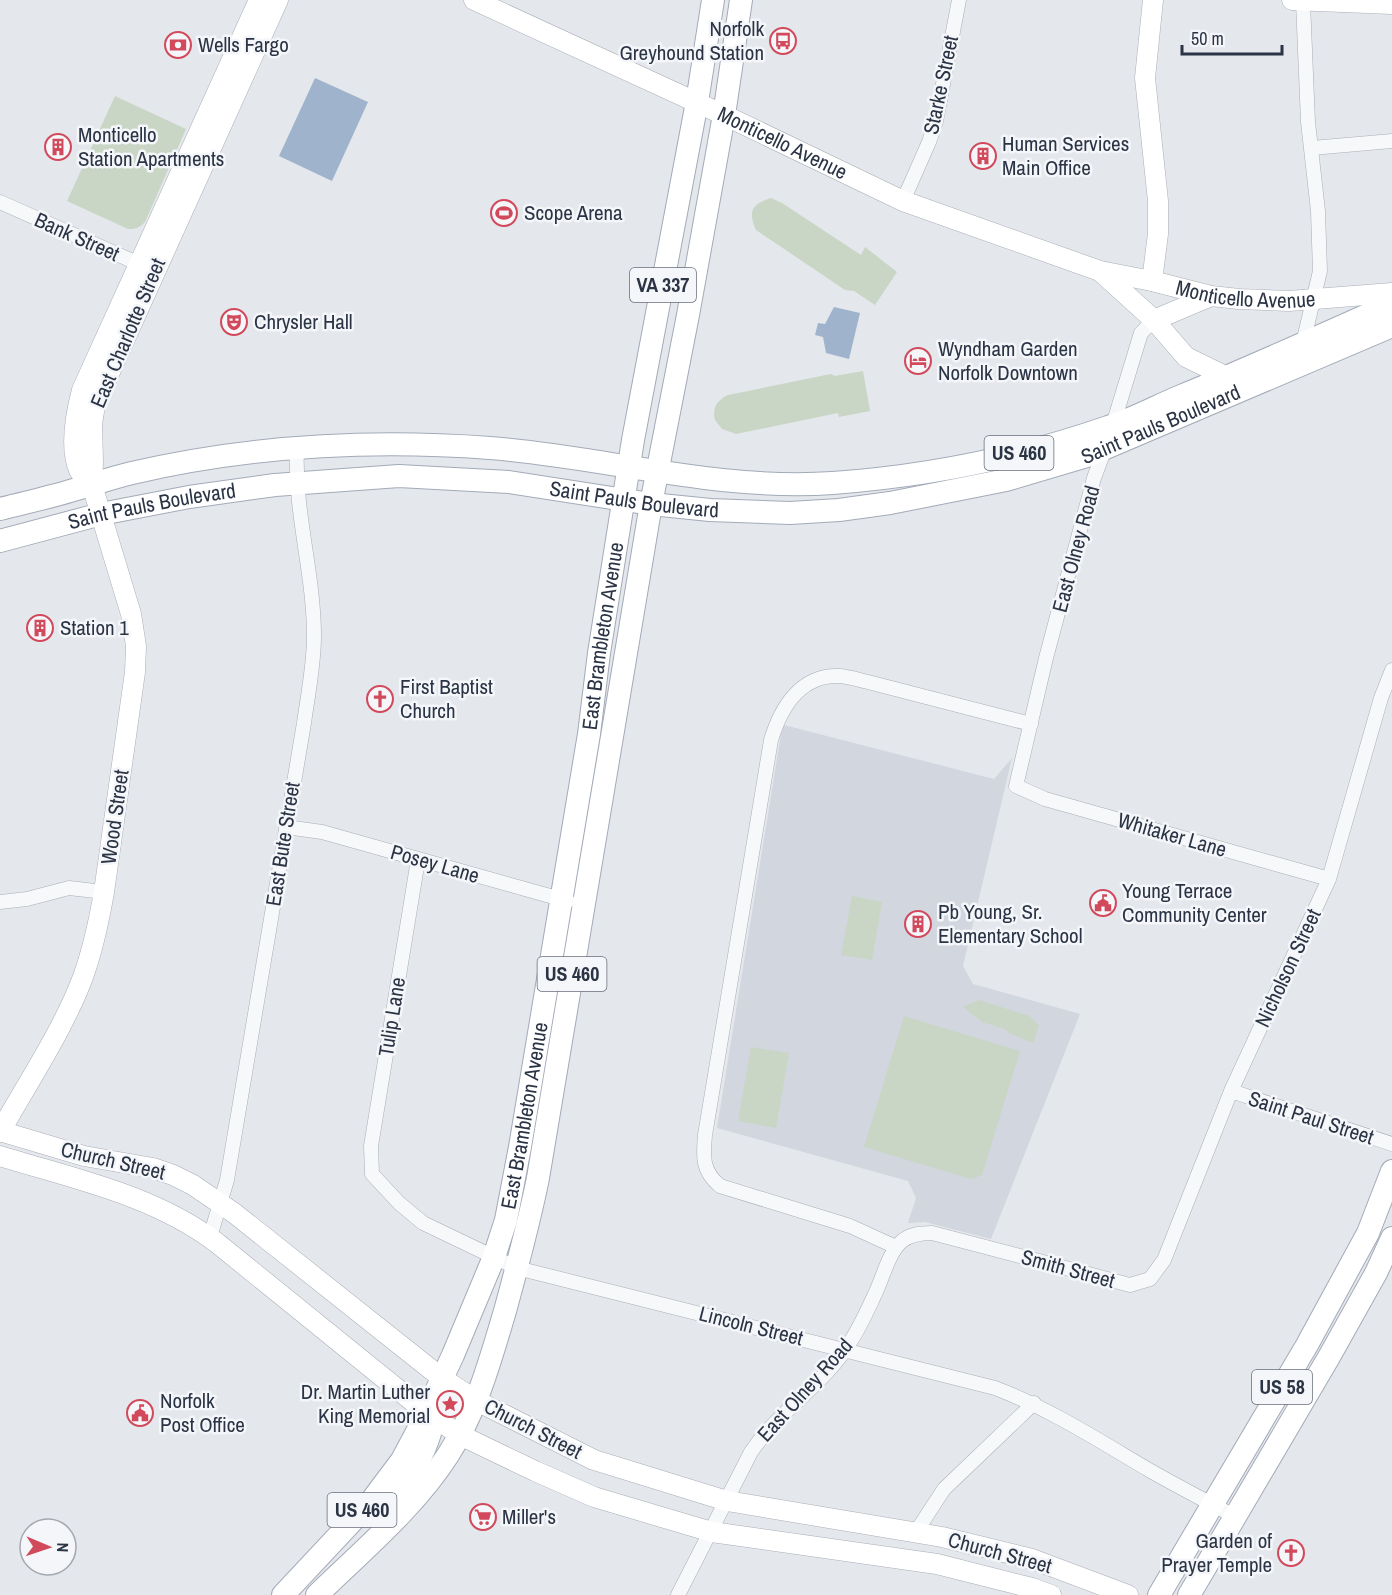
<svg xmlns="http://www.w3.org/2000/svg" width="1392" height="1595" font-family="'Archivo Narrow',sans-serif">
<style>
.built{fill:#d2d6de}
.green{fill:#c9d6c5}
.water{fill:#9fb4cc}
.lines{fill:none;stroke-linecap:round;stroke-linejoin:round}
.street-casing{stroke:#a9aeb7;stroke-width:15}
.secondary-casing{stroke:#a9aeb7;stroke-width:21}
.primary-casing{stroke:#a3abb8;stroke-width:24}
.street{stroke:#f7f8fa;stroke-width:14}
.secondary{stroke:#fff;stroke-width:20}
.primary{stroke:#fff;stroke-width:22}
.labels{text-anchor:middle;stroke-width:5;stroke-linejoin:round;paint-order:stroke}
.shield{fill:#f4f6f9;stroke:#676e7b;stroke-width:1.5}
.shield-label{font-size:20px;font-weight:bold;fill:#2b3445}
.poi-label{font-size:21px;fill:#2b3445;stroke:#f4f6f9;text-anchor:start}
.street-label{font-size:21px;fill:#2b3445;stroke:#f4f6f9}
</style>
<rect width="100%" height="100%" fill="#e4e7ec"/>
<!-- built -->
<path class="built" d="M784,725l210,54 18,-21 -49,208 10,18 107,30 -89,225 -66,-17 -17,1 8,-25 -8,-17 -191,-53 64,-394z"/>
<!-- green -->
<path class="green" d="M115,96l71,33 -41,93c-6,6 -8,7 -17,7l-61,-28z
M771,198l11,5 79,52 4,-8 32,25 -22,33 -21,-14 -9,-1 -89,-60c-8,-18 -5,-26 15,-32z
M863,371l7,40 -31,6 -1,-4 -102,21 -14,-5 -7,-9c-3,-12 2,-20 13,-25l103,-21 4,2z
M852,896l30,6 -10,58 -31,-5z
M979,1000l50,16 10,9 -6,18 -24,-10 -4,-4 -23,-7 -19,-15z
M904,1016l116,35 -38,124 -11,4 -107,-32z
M751,1047l38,6 -13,75 -38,-7z"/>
<!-- water -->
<path class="water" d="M315,78l53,24 -36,79 -53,-25z
M834,307l26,6 -11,46 -23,-6 -3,-16 -8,-2 3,-12 7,1z"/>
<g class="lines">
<defs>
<path id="street" d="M1303,2l5,120 10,89 2,60 -17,72
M1312,148l80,-7
M903,201l26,-59 7,-21 23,-121
M0,202l146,65
M1112,428l29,-95 13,-13
M1106,446l-12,32 -48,180 -30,128 29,13 284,80
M286,827l36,5 246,69
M418,860l-47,286 1,28 27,29 24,20 94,45 478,120c55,21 103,52 154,82 28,16 57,31 85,46
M0,902l27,-3 42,-11 35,4
M1231,1091l161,53
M210,1237l17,-57 77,-457c4,-29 10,-58 10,-87 0,-63 -20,-124 -17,-188
M896,1247l-46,-21 -130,-40c-18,-15 -17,-29 -15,-51l66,-395c10,-33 30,-66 69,-64 10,1 19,4 28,6l163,42
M916,1532l28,-43 90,-86
M678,1595l73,-143c29,-43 76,-69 101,-113 9,-14 16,-30 23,-45 8,-16 13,-41 27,-53 9,-7 19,-8 30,-8l198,52 20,-6 14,-19 67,-169 98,-212 52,-181 11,-28"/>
<g id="secondary">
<path id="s1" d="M474,0l250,115 179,86 197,70 52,10 59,15 28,3 50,2 103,-8"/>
<path d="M1292,0l100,4"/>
<path d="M1100,271l54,49 32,37 41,20 10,2"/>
<path d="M1152,281l6,-47v-33l-13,-123 8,-78"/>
<path d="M1154,320l57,-24"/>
<path d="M92,485c-5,-5 -10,-10 -13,-15 -10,-23 -3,-57 3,-80l177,-390"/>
<path d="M0,1131l84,25 69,12 20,7 20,10 41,28 209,166 34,22 117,59 10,3 123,38 215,36 90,22 96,36"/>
<path d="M0,1132c28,-50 63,-102 83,-155 10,-28 16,-56 21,-85l31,-220 1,-26 -5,-32 -39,-129 1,-23 -1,-38 3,-19 183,-405"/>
<path d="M0,1156c74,23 154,39 217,87l210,170 33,22 75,36 59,26 118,35 225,32 95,24 19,7"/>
</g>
<g id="primary">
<path d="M0,509c23,-6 47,-11 70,-18 21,-6 41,-13 62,-18 117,-27 238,-34 358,-25 115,9 227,43 343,35 94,-7 186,-25 275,-56 25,-8 49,-21 73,-31 71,-29 141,-61 211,-92"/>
<path id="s2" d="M0,541l101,-27 88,-17 86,-12 124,-9 110,6 142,22 59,6 80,3 49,-3 51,-7 116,-23 81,-24 305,-130"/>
<path d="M392,1503c17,-24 31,-45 39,-73"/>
<path id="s3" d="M283,1595l89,-95 30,-40 15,-28 36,-77 41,-98 12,-37 14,-73 69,-413 10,-81 34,-213 64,-338 16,-102"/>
<path d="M317,1595c45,-44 97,-87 131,-140 29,-45 42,-94 57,-144 12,-44 24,-88 33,-133l113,-674 37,-189 36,-200 17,-115"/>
<path d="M1159,1595l148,-250 61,-112 24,-62"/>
<path d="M1189,1595l140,-238 47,-84 16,-35"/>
</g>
</defs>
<!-- street casing -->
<use href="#street" class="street-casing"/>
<!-- secondary casing -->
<use href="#secondary" class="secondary-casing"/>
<!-- primary casing -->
<use href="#primary" class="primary-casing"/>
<!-- street -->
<use href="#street" class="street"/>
<!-- secondary -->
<use href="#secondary" class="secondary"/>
<!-- primary -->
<use href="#primary" class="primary"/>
</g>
<!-- icons -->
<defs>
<symbol id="bus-ring" viewBox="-11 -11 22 22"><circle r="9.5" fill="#f4f6f9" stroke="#d1495b" stroke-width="1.5"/><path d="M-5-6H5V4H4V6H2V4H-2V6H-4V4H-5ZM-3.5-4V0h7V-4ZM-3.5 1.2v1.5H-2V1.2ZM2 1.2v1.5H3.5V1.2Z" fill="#d1495b"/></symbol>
<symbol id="bank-ring" viewBox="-11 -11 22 22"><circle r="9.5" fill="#f4f6f9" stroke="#d1495b" stroke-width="1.5"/><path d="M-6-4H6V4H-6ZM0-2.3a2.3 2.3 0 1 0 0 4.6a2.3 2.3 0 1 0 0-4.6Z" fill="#d1495b"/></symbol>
<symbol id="building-ring" viewBox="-11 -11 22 22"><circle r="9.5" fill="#f4f6f9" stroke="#d1495b" stroke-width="1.5"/><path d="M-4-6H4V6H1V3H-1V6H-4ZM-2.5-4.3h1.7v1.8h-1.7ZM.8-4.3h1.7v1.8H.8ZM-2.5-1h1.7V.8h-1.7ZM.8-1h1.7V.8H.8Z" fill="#d1495b"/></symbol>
<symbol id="stadium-ring" viewBox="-11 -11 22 22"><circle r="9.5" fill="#f4f6f9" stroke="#d1495b" stroke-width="1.5"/><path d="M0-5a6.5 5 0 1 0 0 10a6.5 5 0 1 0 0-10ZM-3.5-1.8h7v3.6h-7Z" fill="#d1495b"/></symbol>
<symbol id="theatre-ring" viewBox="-11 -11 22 22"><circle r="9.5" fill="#f4f6f9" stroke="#d1495b" stroke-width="1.5"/><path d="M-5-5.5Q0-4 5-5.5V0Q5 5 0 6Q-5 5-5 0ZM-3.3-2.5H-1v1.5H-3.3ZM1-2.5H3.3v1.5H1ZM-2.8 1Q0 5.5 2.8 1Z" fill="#d1495b"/></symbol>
<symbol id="hotel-ring" viewBox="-11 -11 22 22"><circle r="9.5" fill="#f4f6f9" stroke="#d1495b" stroke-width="1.5"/><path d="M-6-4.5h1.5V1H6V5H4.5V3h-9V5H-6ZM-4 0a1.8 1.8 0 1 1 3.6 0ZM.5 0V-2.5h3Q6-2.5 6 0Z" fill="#d1495b"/></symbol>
<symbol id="church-ring" viewBox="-11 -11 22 22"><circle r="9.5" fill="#f4f6f9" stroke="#d1495b" stroke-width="1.5"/><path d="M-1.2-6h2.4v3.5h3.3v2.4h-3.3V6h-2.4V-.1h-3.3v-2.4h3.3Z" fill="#d1495b"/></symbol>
<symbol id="civic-ring" viewBox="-11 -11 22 22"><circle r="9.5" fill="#f4f6f9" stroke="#d1495b" stroke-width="1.5"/><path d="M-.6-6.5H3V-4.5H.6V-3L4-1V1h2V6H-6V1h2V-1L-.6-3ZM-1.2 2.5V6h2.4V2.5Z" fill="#d1495b"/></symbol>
<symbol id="sight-ring" viewBox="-11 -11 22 22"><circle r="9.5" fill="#f4f6f9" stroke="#d1495b" stroke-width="1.5"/><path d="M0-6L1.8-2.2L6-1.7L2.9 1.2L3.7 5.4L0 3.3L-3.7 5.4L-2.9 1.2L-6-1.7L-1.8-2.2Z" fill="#d1495b"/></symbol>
<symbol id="supermarket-ring" viewBox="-11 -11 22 22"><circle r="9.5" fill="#f4f6f9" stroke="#d1495b" stroke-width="1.5"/><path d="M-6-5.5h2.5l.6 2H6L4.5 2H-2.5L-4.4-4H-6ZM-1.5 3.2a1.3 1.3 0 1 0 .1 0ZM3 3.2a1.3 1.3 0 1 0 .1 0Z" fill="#d1495b"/></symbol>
</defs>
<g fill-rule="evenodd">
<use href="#bus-ring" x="768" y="26" width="30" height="30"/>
<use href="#bank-ring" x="163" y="30" width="30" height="30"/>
<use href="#building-ring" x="43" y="132" width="30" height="30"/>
<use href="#building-ring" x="968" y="141" width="30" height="30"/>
<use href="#stadium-ring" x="489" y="198" width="30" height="30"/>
<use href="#theatre-ring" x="219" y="307" width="30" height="30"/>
<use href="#hotel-ring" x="903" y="346" width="30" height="30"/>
<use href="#building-ring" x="25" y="613" width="30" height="30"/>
<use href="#church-ring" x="365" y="684" width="30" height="30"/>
<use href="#civic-ring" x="1088" y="888" width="30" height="30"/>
<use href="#building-ring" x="903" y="909" width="30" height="30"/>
<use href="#sight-ring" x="435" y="1389" width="30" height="30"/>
<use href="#civic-ring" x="125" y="1398" width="30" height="30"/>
<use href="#supermarket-ring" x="468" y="1502" width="30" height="30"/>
<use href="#church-ring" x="1276" y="1538" width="30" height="30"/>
</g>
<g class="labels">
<!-- shield labels -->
<g class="shield">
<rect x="630" y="268" width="66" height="34" rx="4.5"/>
<rect x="984.5" y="436" width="69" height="34" rx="4.5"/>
<rect x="537.5" y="957" width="69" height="34" rx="4.5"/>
<rect x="1252" y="1370" width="60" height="34" rx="4.5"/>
<rect x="327.5" y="1493" width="69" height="34" rx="4.5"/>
</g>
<g class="shield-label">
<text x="663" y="292">VA 337</text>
<text x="1019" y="460">US 460</text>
<text x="572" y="981">US 460</text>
<text x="1282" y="1394">US 58</text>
<text x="362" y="1517">US 460</text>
</g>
<!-- poi labels -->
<g class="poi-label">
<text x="764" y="36" text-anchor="end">Norfolk<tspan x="764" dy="24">Greyhound Station</tspan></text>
<text x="198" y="52">Wells Fargo</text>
<text x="78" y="142">Monticello<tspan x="78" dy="24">Station Apartments</tspan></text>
<text x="1002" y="151">Human Services<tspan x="1002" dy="24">Main Office</tspan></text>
<text x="524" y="220">Scope Arena</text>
<text x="254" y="329">Chrysler Hall</text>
<text x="938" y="356">Wyndham Garden<tspan x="938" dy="24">Norfolk Downtown</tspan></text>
<text x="60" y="635">Station 1</text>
<text x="400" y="694">First Baptist<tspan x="400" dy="24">Church</tspan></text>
<text x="1122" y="898">Young Terrace<tspan x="1122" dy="24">Community Center</tspan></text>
<text x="938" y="919">Pb Young, Sr.<tspan x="938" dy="24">Elementary School</tspan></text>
<text x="430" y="1399" text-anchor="end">Dr. Martin Luther<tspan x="430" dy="24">King Memorial</tspan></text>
<text x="160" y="1408">Norfolk<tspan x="160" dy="24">Post Office</tspan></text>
<text x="502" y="1524">Miller's</text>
<text x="1272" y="1548" text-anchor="end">Garden of<tspan x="1272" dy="24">Prayer Temple</tspan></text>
</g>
<!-- street labels -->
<g class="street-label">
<text transform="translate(941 85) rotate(-78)" y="7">Starke Street</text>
<text dy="7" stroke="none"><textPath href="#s1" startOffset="340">Monticello Avenue</textPath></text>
<text transform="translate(77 237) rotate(24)" y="7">Bank Street</text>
<text dy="7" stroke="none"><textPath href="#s1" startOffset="831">Monticello Avenue</textPath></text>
<text transform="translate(128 333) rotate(-67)" y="7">East Charlotte Street</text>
<text dy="7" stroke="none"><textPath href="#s2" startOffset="1182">Saint Pauls Boulevard</textPath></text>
<text dy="7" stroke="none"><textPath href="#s2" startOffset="642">Saint Pauls Boulevard</textPath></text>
<text dy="7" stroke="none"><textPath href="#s2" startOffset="156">Saint Pauls Boulevard</textPath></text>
<text transform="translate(1076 549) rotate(-75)" y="7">East Olney Road</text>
<text dy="7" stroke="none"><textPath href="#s3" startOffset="1034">East Brambleton Avenue</textPath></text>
<text transform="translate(115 817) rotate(-82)" y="7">Wood Street</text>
<text transform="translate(1172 835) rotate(16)" y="7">Whitaker Lane</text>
<text transform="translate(283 844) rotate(-81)" y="7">East Bute Street</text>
<text transform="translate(435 864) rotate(16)" y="7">Posey Lane</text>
<text transform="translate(1288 968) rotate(-65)" y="7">Nicholson Street</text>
<text transform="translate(392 1017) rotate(-81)" y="7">Tulip Lane</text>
<text dy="7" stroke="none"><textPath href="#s3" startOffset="548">East Brambleton Avenue</textPath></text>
<text transform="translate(1311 1118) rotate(18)" y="7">Saint Paul Street</text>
<text transform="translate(113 1161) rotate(13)" y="7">Church Street</text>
<text transform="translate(1068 1269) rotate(15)" y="7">Smith Street</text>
<text transform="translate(751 1326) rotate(14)" y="7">Lincoln Street</text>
<text transform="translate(805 1390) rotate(-48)" y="7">East Olney Road</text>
<text transform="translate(533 1429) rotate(27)" y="7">Church Street</text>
<text transform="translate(1000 1553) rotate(15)" y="7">Church Street</text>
</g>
</g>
<!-- north arrow -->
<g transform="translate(48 1547) rotate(92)"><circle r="28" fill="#f4f6f9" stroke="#a4a8b1" stroke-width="1.5"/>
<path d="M0-4.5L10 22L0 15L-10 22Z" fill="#d1495b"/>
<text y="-9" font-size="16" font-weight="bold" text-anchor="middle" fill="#2b3445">N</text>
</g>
<!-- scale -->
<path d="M1182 45v9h100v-9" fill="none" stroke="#2b3445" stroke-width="3"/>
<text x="1191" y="45" font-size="18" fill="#2b3445" stroke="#f4f6f9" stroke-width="4.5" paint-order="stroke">50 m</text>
</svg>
